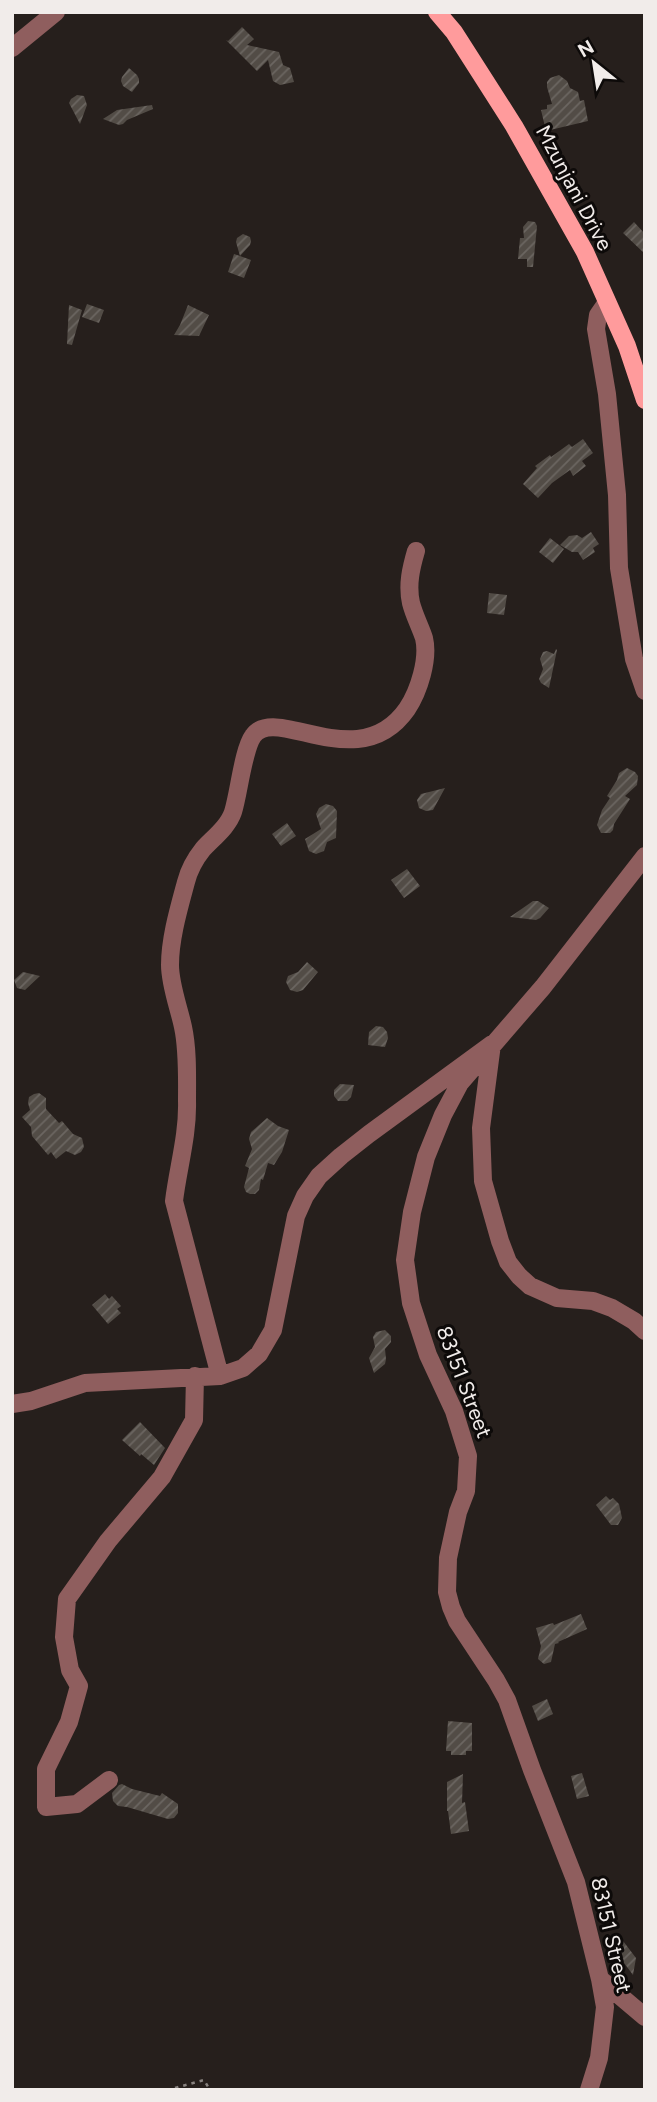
<svg xmlns="http://www.w3.org/2000/svg" width="657" height="2102" font-family="Figtree,sans-serif">
<style>
.building{fill:url(#building-hatch)}
.lines{fill:none;stroke-linecap:round;stroke-linejoin:round}
.path{stroke:#898380;stroke-width:2.5;stroke-dasharray:3.5 5;stroke-linecap:butt}
.minor{stroke:#8f5e5e;stroke-width:18}
.major{stroke:#ff9b9c;stroke-width:18}
.labels{text-anchor:middle;stroke-width:6;stroke-linejoin:round;paint-order:stroke}
.street-label{font-size:21px;fill:#f1ecea;stroke:#0d0a09}
</style>
<defs>
<pattern id="building-hatch" width="6" height="6" patternUnits="userSpaceOnUse" patternTransform="scale(1.75)"><rect width="6" height="6" fill="#524c46"/><path d="M-1 1l2-2M0 6l6-6M5 7l2-2" fill="none" stroke="#6b6661"/></pattern>
</defs>
<rect width="100%" height="100%" fill="#261f1c"/>
<!-- building -->
<path class="building" d="M242,27l12,12 -7,6 32,7 4,13 7,3 4,14 -14,3 -7,-4 -5,-21 -11,11 -31,-31 2,1z
M129,68l8,7 2,4v4l-7,9 -9,-6 -2,-5 1,-4z
M559,75l8,6 3,7 8,4 2,9 4,-1 4,21 -42,10 -5,-21 6,-1v-4l5,-1 -5,-17v-5l3,-4z
M77,95l7,1 3,9 -7,19 -11,-21 2,-4z
M152,105l1,4 -26,11 -4,4 -4,1 -16,-6 14,-9z
M528,221l7,1 2,4 -4,41h-6v-8h-9l2,-21h4l-1,-11z
M634,222l11,12v20l-22,-21z
M243,234l7,3 1,4 -1,4 -10,11 11,4 -7,18 -16,-6 6,-18 6,2 -4,-14 1,-4z
M87,304l17,6 -5,13 -17,-6z
M69,305l13,5 -10,35 -5,-1z
M188,305l21,10 -10,21 -25,-1 6,-10z
M583,439l10,14 -11,8 4,5 -13,10 -3,-6 -18,13 -14,15 -15,-14 14,-16 -2,-2 15,-11 1,2 18,-13 3,3z
M591,532l8,12 -6,4 2,4 -12,8 -5,-8h-6l-12,-7 9,-9 8,-1 5,3z
M550,538l14,11 -11,14 -14,-11z
M489,593l18,2 -3,20 -17,-2z
M556,649l1,1 -8,38 -8,-5 -2,-4 4,-10 -3,-10 3,-7 4,-1 7,3z
M627,768l8,4 3,4 -1,9 -12,11 5,3 -16,25 -1,6 -3,3h-9l-4,-8 5,-15 8,-12 -3,-2 10,-16 2,-7z
M445,788l-12,22 -7,1 -7,-3 -2,-8 4,-6z
M326,804l7,2 4,5 -1,27 -9,4 -3,9 -8,3 -7,-3 -4,-12 16,-10 -5,-15 3,-6z
M287,823l9,13 -15,10 -9,-12z
M407,869l13,17 -16,12 -13,-18z
M533,901h5l11,7 -9,10 -4,2 -26,-3z
M307,962l11,10 -15,18 -6,2 -7,-2 -4,-8 2,-6 10,-4z
M23,972l17,4 -15,14 -8,-2 -3,-8z
M376,1026l7,1 4,5 1,6 -3,9 -17,-2 1,-13z
M340,1084l14,1 -3,12 -4,4h-9l-4,-5v-6z
M39,1093l7,5v11l13,14 3,-2 11,13 9,4 2,9 -3,5 -6,3 -9,-4 -10,8 -5,-7 -3,3 -16,-19 -1,-9 -9,-10 8,-7 -2,-7 1,-6 5,-3z
M267,1118l11,8 11,4 -7,22 -8,13 -6,-2 -5,17 -2,-1 -2,11 -4,4h-5l-4,-2 -2,-5 5,-19 -4,-2 7,-17 -3,-10 2,-7z
M105,1294l4,5 3,-3 9,10 -4,3 4,4 -13,11 -16,-19z
M385,1330l6,6v6l-6,7 1,10 -1,5 -11,9 -5,-15 6,-11 -2,-10 3,-5z
M140,1422l25,26 -11,17 -13,-11 -1,2 -18,-16z
M606,1496l4,4 3,-2 6,6 3,14 -4,7h-7l-15,-20z
M581,1614l6,15 -29,13 1,1 -4,1 -4,18 -7,2 -6,-5 3,-13 -5,-18 17,-5 1,2z
M547,1699l6,15 -15,7 -6,-15z
M448,1721l24,2v28h-6v4h-15v-4h-5z
M582,1773l7,23 -12,3 -6,-23z
M463,1774l-1,29 3,-1 4,29 -18,3 -3,-23h-1v-29z
M122,1784l10,5 28,7 2,-3 16,11v9l-4,5 -6,1 -41,-12 -9,-1 -5,-5 -1,-8 7,-8z
M617,1933l19,25 -3,17 -26,-35z"/>
<g class="lines">
<!-- path -->
<path class="path" d="M175,2088l29,-8 6,10"/>
<!-- minor -->
<path class="minor" d="M12,48l44,-36
M607,302l-9,13 -2,14 11,65 10,101 2,73 15,91 11,32
M220,1376l-46,-175c4,-33 14,-66 13,-100 0,-23 1,-51 -4,-74 -4,-19 -13,-42 -13,-62 0,-27 9,-57 16,-83 3,-12 9,-23 17,-33 10,-11 25,-22 30,-37 6,-19 10,-62 20,-76 22,-33 106,42 154,-27 12,-18 22,-50 17,-71 -4,-12 -10,-23 -13,-35 -4,-18 0,-35 5,-52
M12,1404l19,-3 54,-18 135,-7 23,-8 16,-14 14,-24 23,-114 9,-20 14,-20 22,-20 28,-22 123,-90 -11,84 2,53 17,60 8,21 11,14 11,10 27,12 36,3 19,7 22,13 11,10
M109,1780l-32,24 -31,3v-38l23,-47 10,-36 -9,-16 -6,-33 3,-38 41,-58 54,-64 32,-57 1,-44
M600,1979l45,38
M589,2090l10,-32 3,-25 3,-26 -5,-28 -24,-97 -44,-112 -25,-70 -11,-20 -39,-59 -6,-14 -4,-15 1,-34 10,-46 8,-21 2,-35 -14,-45 -26,-56 -17,-52 -6,-43 7,-48 14,-55 17,-42 17,-32 83,-96 102,-131"/>
<!-- major -->
<path class="major" d="M437,12l17,20 60,94 71,126 42,94 18,54"/>
</g>
<g class="labels">
<!-- street labels -->
<g class="street-label">
<text transform="translate(574 188) rotate(62)" y="7">Mzunjani Drive</text>
<text transform="translate(464 1382) rotate(69)" y="7">83151 Street</text>
<text transform="translate(611 1935) rotate(77)" y="7">83151 Street</text>
</g>
</g>
<!-- border -->
<rect width="657" height="2102" fill="none" stroke="#f1ecea" stroke-width="28"/>
<!-- north arrow -->
<g transform="translate(594 63) rotate(330)" stroke="#0d0a09" stroke-width="5" paint-order="stroke">
<path d="M0-5L12 26L0 18L-12 26Z" fill="#f1ecea"/>
<text y="-10" font-size="19" font-weight="bold" text-anchor="middle" fill="#f1ecea">N</text>
</g>
</svg>
